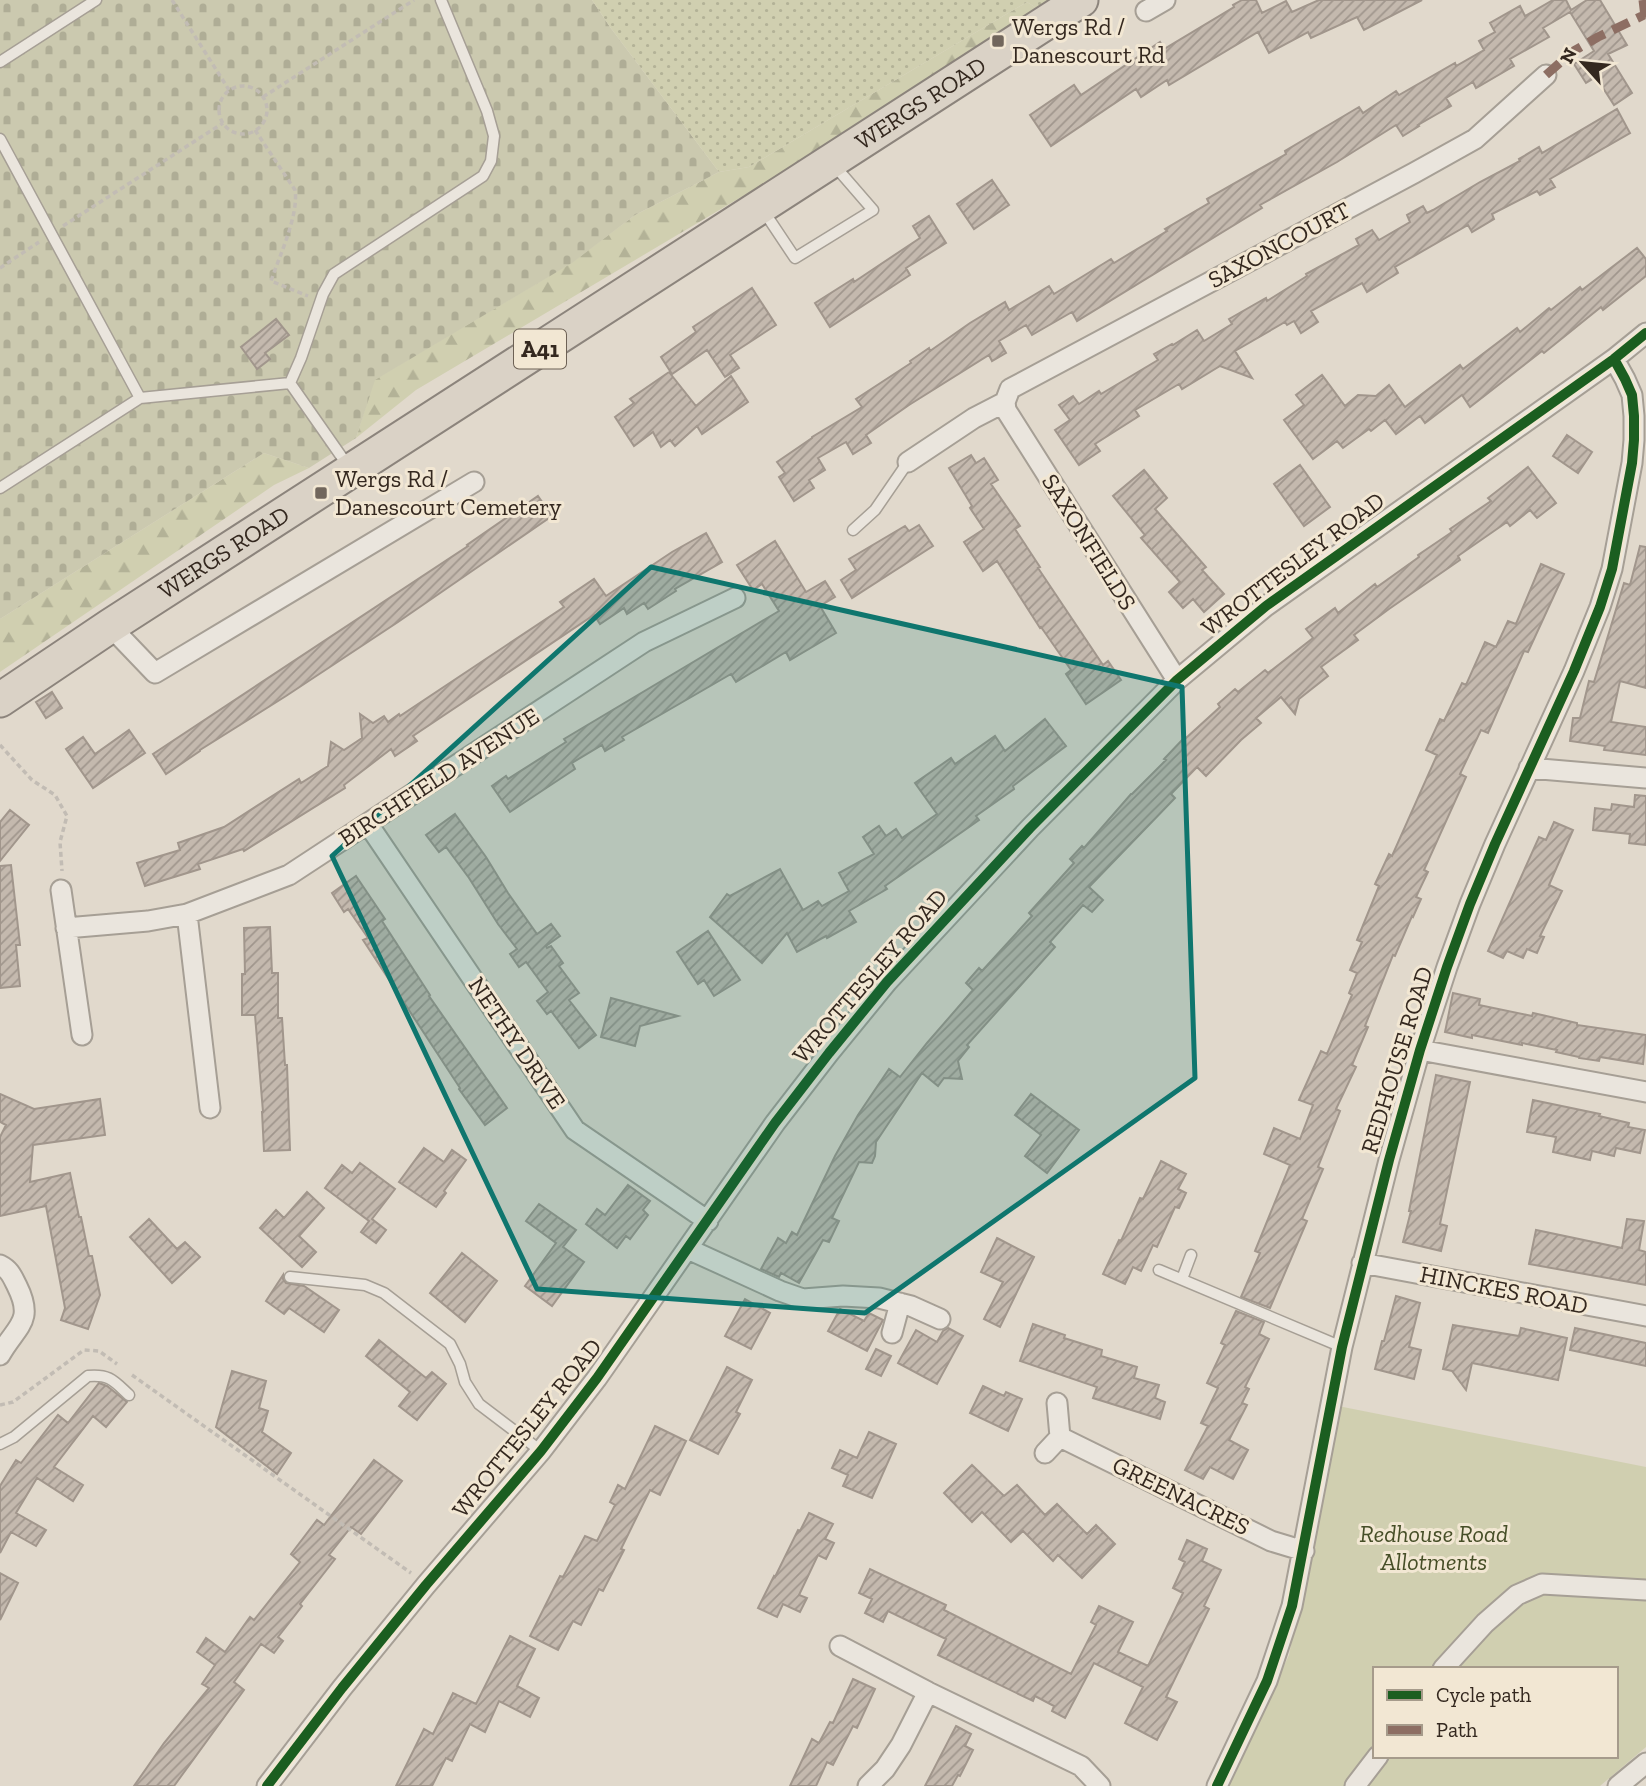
<svg xmlns="http://www.w3.org/2000/svg" width="1646" height="1786" font-family="'Zilla Slab',serif">
<style>
.green{fill:#d0cfb0;fill-rule:evenodd}
.forest{fill:url(#forest-firs)}
.cemetery{fill:url(#cemetery-stones)}
.park{fill:url(#park-dots)}
.building{fill:url(#building-hatch);stroke:#a1968c;stroke-width:2}
.lines{fill:none;stroke-linecap:round;stroke-linejoin:round}
.service-casing{stroke:#a69f95;stroke-width:13}
.minor-casing{stroke:#a69f95;stroke-width:23}
.trunk-casing{stroke:#8c847c;stroke-width:37}
.path{stroke:#c2bcb4;stroke-width:3.5;stroke-dasharray:5 3.5;stroke-linecap:butt}
.service{stroke:#eae5dd;stroke-width:10}
.minor{stroke:#eae5dd;stroke-width:19}
.trunk{stroke:#dad2c6;stroke-width:33}
.quiet{stroke:#8d6e63;stroke-width:9;stroke-dasharray:18 9;stroke-linecap:butt}
.cycleway-casing{stroke:#f2e7d3;stroke-width:15}
.cycleway{stroke:#1b5e20;stroke-width:10}
.marked{fill:#0f766e;fill-opacity:0.2;stroke:#0f766e;stroke-width:5;stroke-linejoin:round}
.poi-dot{fill:#71665c;stroke:#f2e7d3;stroke-width:2.5}
.labels{text-anchor:middle;stroke-width:6;stroke-linejoin:round;paint-order:stroke}
.shield{fill:#f2e7d3;stroke:#6d6155;stroke-width:2}
.shield-label{font-size:23px;font-weight:bold;fill:#34281f}
.poi-label{font-size:24px;fill:#34281f;stroke:#f2e7d3;text-anchor:start}
.street-label{font-size:24px;fill:#34281f;stroke:#f2e7d3}
.park-label{font-size:24px;font-style:italic;fill:#464e27;stroke:#f2e7d3}
</style>
<defs>
<pattern id="forest-firs" width="22" height="20" patternUnits="userSpaceOnUse" patternTransform="scale(1.75)"><rect width="22" height="20" fill="#d0cfb0"/><path d="M5 1l3.5 6h-7zM16 11l3.5 6h-7z" fill="#b3b297"/></pattern>
<pattern id="cemetery-stones" width="16" height="16" patternUnits="userSpaceOnUse" patternTransform="scale(1.75)"><rect width="16" height="16" fill="#cbc9af"/><path d="M2 7V4a2 2 0 0 1 4 0v3zM10 15v-3a2 2 0 0 1 4 0v3z" fill="#afad96"/></pattern>
<pattern id="park-dots" width="8" height="8" patternUnits="userSpaceOnUse" patternTransform="scale(1.75)"><rect width="8" height="8" fill="#d0cfb0"/><path d="M2 2h.1M6 6h.1" fill="none" stroke="#b3b297" stroke-width="1.8" stroke-linecap="round"/></pattern>
<pattern id="building-hatch" width="6" height="6" patternUnits="userSpaceOnUse" patternTransform="scale(1.75)"><rect width="6" height="6" fill="#c4b9ae"/><path d="M-1 1l2-2M0 6l6-6M5 7l2-2" fill="none" stroke="#a0968d"/></pattern>
</defs>
<rect width="100%" height="100%" fill="#e1d9cc"/>
<!-- green -->
<path class="green" d="M1338,1406l308,61v280l-46,39h-373l62,-131zM1375,1669h241v87h-241z"/>
<!-- forest -->
<path class="forest" d="M1027,2l23,15 -253,147 -381,226 -60,48 18,-58 197,-117 64,-48 84,-43 30,-5z
M264,453l45,15 -35,17 -274,187v-53z"/>
<!-- cemetery -->
<path class="cemetery" d="M0,0h592l18,27 109,145 -84,43 -63,48 -197,117 -19,58 -47,30 -45,-15 -264,166z"/>
<!-- park -->
<path class="park" d="M592,0h480l-22,17 -23,-15 -278,165 -30,5 -109,-145z"/>
<!-- building -->
<path class="building" d="M1242,0h14l6,13 24,-12 6,11 27,-12h103l-58,30 -7,-13 -46,21 -3,-6 -39,21 -11,-21 -89,53 -2,-5 -26,17 -5,-8 -85,57 -21,-31 44,-30 7,10 79,-53 4,7 70,-42 -1,-2z
M1553,0h13l5,10 16,-10h13l27,45 -19,9 24,39 -18,12 -18,-28 -10,6 -12,-19 20,-13 -24,-39 -27,16 6,9 -39,22 4,7 -38,22 -3,-6 -27,16 5,8 -33,19 1,1 -16,10 -7,-11 -59,37 -77,43 2,3 -185,113 -5,-9 -40,23 -6,-10 -27,16 7,12 -14,8 -3,-6 -80,50 -43,30 5,8 -18,11 -7,-12 -28,16 7,12 -16,10 5,8 -20,13 -15,-24 6,-4 -8,-11 35,-24v-1l50,-30 -6,-8 55,-36 -1,-2 19,-13 1,3 40,-28 35,-21 4,8 40,-24 5,8 57,-35 3,4 53,-32 -2,-2 44,-26 -2,-4 79,-45 -1,-3 74,-44 4,6 33,-22 3,4 56,-32 1,3 28,-16 -5,-9 16,-9 -5,-9 30,-17 5,10z
M1617,109l13,24 -80,46 5,8 -15,8 -3,-4 -45,23 2,5 -22,13 -4,-7 -73,42 3,6 -31,19 -5,-9 -51,28 7,11 -17,11 -7,-12 -7,4 -2,-3 -50,29 17,27 -32,-12 -38,23 -3,-5 -44,26 4,6 -44,28 5,7 -21,14 -24,-35 15,-10 -11,-15 14,-9 6,8 20,-13 2,3 57,-34 -4,-6 18,-10 1,1 24,-15 7,11 28,-17 -3,-5 37,-21 1,3 40,-25 -1,-2 53,-29 -3,-6 16,-9 7,10 31,-18 -3,-7 16,-9 4,7 6,-3 47,-28 40,-21 -1,-2 20,-12 3,6z
M992,180l17,25 -35,24 -17,-25z
M929,216l17,27 -40,25 4,7 -80,52 -15,-24 38,-24 1,3 66,-44 -7,-12z
M1637,248l9,11v17l-43,34 -2,-3 -57,46 -2,-2 -72,56 -8,-12 -37,28 -5,-7 -24,18 -11,-14 -14,11 -2,-2 -26,19 -6,-7 -24,18 -29,-39 20,-15 -8,-10 26,-20 23,31 13,-11 18,1 13,-11 16,22 55,-42 3,4 54,-41 3,4 29,-24 2,2 29,-23 2,3z
M752,288l24,37 -46,30 9,13 -14,9 -18,-27 -35,24 -11,-17 35,-25 -3,-5z
M276,319l13,16 -24,18 5,6 -13,10 -16,-22z
M669,372l27,34 35,-30 17,26 -46,32 -5,-8 -22,20 -5,-6 -9,7 -8,-15 -19,14 -19,-29 19,-14 -4,-4z
M1567,435l25,17 -14,21 -25,-17z
M971,455l5,8 8,-5 14,22 -7,4 29,42 -5,3 25,38 -2,1 65,97 5,-4 13,19 -35,24 -20,-30 5,-4 -30,-43 -1,1 -43,-67 -14,10 -19,-29 20,-13 -14,-21 2,-2 -23,-38z
M1300,465l30,42 -26,19 -30,-42z
M1528,467l28,36 -19,15 -7,-8 -20,16 -3,-4 -49,34 2,4 -71,49 -35,26 4,5 -37,27 7,9 -29,23 -4,15 -14,-17 -25,21 5,5 -20,17 -35,36 -9,-9 -26,27 4,4 -86,89 14,13 -11,12 -9,-7 -33,37 5,5 -88,98 2,2 -11,14 4,18 -18,-1 -6,8 -16,-13 -46,69 -1,14 -3,7 -13,-1 -27,56 7,3 -10,21 -6,-2 -24,43 -18,-10 -2,4 -18,-8 17,-31 8,5 6,-11 5,3 38,-79 23,-41 31,-46 11,8 27,-34 46,-53 -7,-7 13,-15 3,3 50,-55 -3,-3 45,-50 -4,-4 12,-13 2,2 47,-54h1l34,-34 -2,-1 21,-22 1,1 34,-31 -2,-3 17,-15 3,3 27,-22 3,3 45,-35 -7,-9 29,-21 3,5 37,-29 2,3 42,-30 -1,-2 34,-23 -2,-3 41,-28 -3,-3z
M1144,470l23,28 -12,11 51,58 -4,3 22,24 -20,18 -11,-13 -10,9 -14,-16 11,-10 -39,-44 4,-3 -32,-39z
M538,496l14,20 -154,106 -112,74 -86,54v1l-34,23 -13,-20 315,-208 -1,-1z
M919,525l14,21 -81,52 -11,-18 15,-10 -7,-11 56,-33 4,5z
M706,533l16,29 -47,27 1,2 -28,18 -4,-6 -17,11 -3,-6 -24,16 -6,-9 -181,121 4,5 -22,15 -4,-7 -47,36 1,3 -101,63 -1,-2 -45,15 2,5 -55,17 -8,-23 43,-13 -2,-7 46,-16 75,-48 2,4 27,-17 3,-24 13,8 18,-12 -2,-24 13,9 11,-7 4,6 11,-8 1,2 164,-109 -4,-5 34,-23 12,17 66,-44z
M775,541l31,51 19,-11 10,16 -15,9 16,27 -46,27 -4,-8 -50,30 -5,-8 -109,63 2,3 -19,11 -3,-6 -30,18 3,6 -65,43 -18,-26 14,-10 2,3 58,-37 -2,-3 215,-128 -17,-27 -9,6 -16,-25z
M1640,546l6,1v141l-26,-7 -9,41 35,5v28l-42,-5 1,-4 -35,-5 3,-23h7l9,-37 5,1 30,-99 6,2z
M1541,564l23,10 -36,78 -4,-1 -36,82 -7,-3 -21,44 6,3 -42,93 4,2 -12,25 5,2 -8,18 -1,-1 -17,40 -2,-1 -28,71 3,1 -16,38 4,2 -20,42 4,2 -22,56 5,2 -21,50 5,2 -37,87 -29,-11 19,-44 -5,-2 35,-86 -26,-11 10,-26 26,11 13,-34 -14,-5 22,-49 6,3 25,-59 -3,-2 8,-20 -7,-3 12,-28 -5,-2 22,-54 -4,-2 14,-30 3,2 45,-101 -11,-5 14,-31 4,2 18,-38 4,2 19,-43 11,5 12,-26 8,3z
M52,692l10,16 -16,10 -10,-16z
M1045,719l21,27 -53,40 1,3 -38,27 3,4 -94,66 2,3 -38,22 7,11 -29,16 -1,-2 -29,16 -10,-19 -25,30 -52,-46 17,-23 3,2 50,-27 23,41 15,-9 4,5 27,-15 -10,-18 35,-19 -11,-17 16,-11 7,10 10,-7 6,9 35,-24 -22,-31 36,-25 4,6 40,-28 10,15z
M129,730l16,23 -52,35 -27,-39 17,-12 12,17z
M1635,795l11,1v49l-17,-2 1,-9 -37,-4 2,-22 16,2 1,-6 22,3z
M10,810l19,15 -29,36v-39z
M455,814l31,43 22,36 29,41 14,-10 9,12 -14,10 1,2 4,-2 12,17 -4,3 20,27 -10,7 27,35 -17,13 -28,-37 -4,3 -10,-13 11,-9 -22,-30 -7,5 -9,-13 7,-5 -19,-25 -29,-46 -23,-31 -7,5 -13,-17z
M1554,822l19,8 -24,55 13,6 -22,45 4,1 -7,16 -10,-4 -4,9 -16,-7 -4,7 -15,-7 51,-114 7,3z
M11,865l9,80h-4l4,41 -20,2v-122z
M356,876l29,43 -3,2 48,74 -1,1 78,112 -22,17 -26,-36 1,-1 -97,-148 5,-2 -20,-29 -4,3 -12,-19z
M270,927l2,46h6v45h4l3,47h2l3,85 -26,1 -2,-39h1l-8,-97h-13v-41h3l-1,-46z
M708,931l32,49 -26,16 -10,-16 -6,4 -21,-32z
M1453,993l27,6 -1,6 53,11 1,-3 44,10v2l69,10 -3,29 -43,-7 -1,4 -20,-3v-1l-23,-5 1,-2 -35,-7v2l-50,-10v3l-27,-6z
M611,998l67,18 -38,10 -5,20 -34,-9z
M1436,1075l34,7 -30,142 7,2 -6,25 -38,-9 8,-31h-2z
M0,1094l34,15 66,-10 5,36 -72,10 -3,37 40,-9 9,44h2l8,39h3l8,39 -12,34 -27,-9 4,-12 -19,-102 -46,10v-79l6,-12 -6,-3z
M1031,1094l48,36 -32,43 -22,-17 16,-21 -26,-20z
M1533,1100l67,14 -1,2 30,7 -1,4 17,3 -5,23 -24,-5 -2,8 -22,-5 -2,9 -37,-8 3,-15 -29,-5z
M424,1148l20,14 8,-12 14,10 -22,31 2,2 -10,14 -37,-25z
M1161,1161l25,13 -8,15 8,4 -7,15 -4,-1 -18,40 -4,-2 -12,26 -8,-4 -8,17 -22,-10 16,-34 2,1 19,-43 3,1z
M360,1163l35,26 -23,30 14,11 -10,13 -15,-11 8,-11 -44,-33 17,-23 10,8z
M628,1185l22,16 -7,9 5,5 -18,24 -4,-3 -9,12 -31,-24 11,-15 8,6z
M307,1192l17,16 -25,28 17,16 -14,15 -42,-39 16,-18 8,8z
M539,1204l37,26 -13,17 21,15 -32,44 -27,-20 31,-43 -30,-22z
M149,1219l28,30 8,-7 15,15 -28,26 -42,-46z
M1627,1219l17,2 -5,29 7,2v33l-117,-21 7,-34 86,18z
M997,1238l37,19 -34,70 -16,-8 19,-37 -22,-10z
M462,1253l35,28 -32,41 -35,-29z
M283,1275v4l3,4 18,3 35,24 -15,22 -35,-24 -5,6 -18,-13z
M1396,1296l24,7 -11,44 12,3 -7,29 -39,-10 7,-28h2z
M745,1299l25,14 -19,36 -26,-13z
M840,1309l24,12 5,-8 14,7 -16,31 -39,-20z
M1236,1311l28,11 -5,12 10,5 -24,48 4,2 -7,14 5,2 -18,35 19,10 -15,29 -23,-12 -7,12 -18,-9 23,-44 -7,-3 17,-35 -11,-5 18,-38 -4,-2z
M1033,1324l32,11 -1,3 38,12 -1,6 36,11 -3,11 25,7 -4,13 10,4 -5,17 -67,-21 4,-11 -77,-26z
M1453,1325l66,11 2,-8 46,10 -9,42 -86,-17 -6,27 -14,-19 -9,-2z
M948,1328l15,8 -26,48 -39,-21 18,-33 21,12 6,-11z
M1575,1328l71,15v23l-76,-16z
M379,1340l47,38 6,-6 14,12 -29,36 -18,-14 11,-14 -44,-36z
M876,1349l15,7 -10,20 -15,-7z
M727,1367l25,13 -16,32 4,2 -22,40 -28,-14z
M232,1371l34,10 -7,27 9,3 -6,21 29,21 -14,21 -61,-47z
M99,1383l8,3 20,16 -21,25 -13,-11 -39,51 29,18 -10,16 -36,-23 -21,35 30,17 -10,16 -25,-14 -11,21v-67l16,-26 5,3 37,-48 10,8z
M983,1386l21,10 2,-4 16,7 -14,32 -38,-18z
M655,1426l31,15 -26,54 -10,-5 -29,59 3,1 -21,41 -4,-2 -18,36 -8,-4 -15,29 -28,-14 30,-60 3,1 22,-41 12,5 18,-36 -5,-3 8,-17 7,4z
M869,1432l27,12 -24,54 -29,-12 5,-11 -16,-7 8,-18 17,8z
M374,1460l28,21 -41,53 -10,-7 -22,28 6,4 -35,45 2,2 -24,31 5,4 -9,12 -13,-9 -27,38 10,8 -70,96h-40l30,-43 45,-55 -7,-4 13,-19 -18,-13 9,-14 19,14 25,-35 4,3 46,-58 -9,-8 26,-34 7,5z
M972,1465l32,31 13,-11 28,30 12,-11 30,30 9,-9 19,19 -33,34 -24,-23 -5,6 -30,-30 -12,11 -29,-30 -10,10 -28,-29z
M809,1513l24,11 -8,15 9,4 -8,16 -8,-4 -19,40 8,3 -7,14 -17,-8 -6,13 -19,-9 16,-32 1,1 23,-47 2,1z
M1187,1540l20,9 -5,12 19,9 -17,36 5,3 -43,88 11,5 -20,38 -32,-17 18,-36 -49,-24 -29,55 -13,-7 2,-5 -19,-10 -2,5 -95,-46 8,-16 -58,-28 -5,11 -18,-9 7,-14 -13,-6 11,-24 76,36 -2,5 127,64 25,-49 -5,-3 8,-16 34,16 -15,30 30,14 35,-73 -10,-5 12,-26 -6,-3z
M0,1573l18,10 -18,37z
M510,1636l25,13 -18,37 22,12 -9,19 -31,-16 -14,31 -15,-8 -18,37 -6,-3 -14,28h-36l28,-57 9,5 20,-41 23,11z
M853,1679l22,10 -18,39 -4,-2 -20,39 -6,-3 -11,24h-26l22,-47 7,4 11,-21 3,1z
M956,1726l15,8 -6,12 8,4 -13,26 -2,-1 -6,11h-27z"/>
<g class="lines">
<defs>
<path id="service" d="M0,62l96,-62
M0,139l140,259
M763,210l32,48 78,-48 -39,-45
M290,383l11,-25 22,-64 11,-20 149,-98 8,-15 3,-25 -7,-25 -46,-111
M290,383l58,83
M0,488l140,-90 150,-15
M853,530l22,-20 33,-48
M1159,1270l183,77
M290,1277l75,8 19,8 66,51 10,20 5,18 14,22 62,47
M1182,1279l9,-24
M0,1444l14,-7 74,-61c22,-2 26,5 41,19"/>
<path id="minor" d="M1146,11l19,-11
M1005,402l5,-13 404,-216 61,-34 71,-64
M1005,402l1,8 171,270
M908,462l66,-44 31,-16
M110,626l45,47 319,-191
M1529,768l117,10
M368,824l207,306 133,91
M61,890l21,145
M187,914l23,194
M66,928l82,-7 39,-7 102,-39 355,-233 91,-44
M1420,1050l226,42
M688,1249l92,42 23,8 40,-3 36,2 32,8 29,13
M1362,1263l284,53
M0,1265c10,5 12,11 17,21 18,36 -1,40 -17,69
M892,1333l8,-30
M1060,1437l211,104 33,10
M1045,1453l15,-16 -3,-34
M840,1646l88,46 153,74 19,20
M1443,1669l42,-46 32,-28 25,-11 104,6
M267,1786l75,-98 84,-103 115,-134 56,-73 178,-255 54,-70 58,-71 143,-154 147,-148 89,-74 348,-247 32,-26
M868,1786l17,-17 16,-24 27,-53
M1217,1786l50,-105 25,-75 50,-259 47,-187 31,-110 27,-83 23,-63 25,-60 79,-173 26,-64 12,-38 20,-106 2,-23v-24l-2,-21 -7,-16 -11,-20
M1355,1786l23,-30
M1618,1786l28,-23"/>
<g id="trunk">
<path id="s1" d="M0,700l110,-74 971,-626"/>
</g>
</defs>
<!-- service casing -->
<use href="#service" class="service-casing"/>
<!-- minor casing -->
<use href="#minor" class="minor-casing"/>
<!-- trunk casing -->
<use href="#trunk" class="trunk-casing"/>
<!-- path -->
<path class="path" d="M172,0l57,90
M219 110a24 24 0 1 1 48 0a24 24 0 1 1-48 0Z
M263,97l151,-97
M255,130l40,60c4,25 -16,67 -24,91l37,15
M63,226l160,-103
M0,268l39,-26
M0,745l32,35 23,15 12,21 -7,26 2,29
M132,1375l279,198
M0,1405l13,-3 71,-52 15,1 18,13"/>
<!-- service -->
<use href="#service" class="service"/>
<!-- minor -->
<use href="#minor" class="minor"/>
<!-- trunk -->
<use href="#trunk" class="trunk"/>
<!-- quiet -->
<path class="quiet" d="M1643,0l3,25
M1546,75l26,-23 26,-15 46,-22"/>
<defs>
<path id="cycleway" d="M267,1786l75,-98 84,-103 115,-134 56,-73 178,-255 54,-70 58,-71 143,-154 147,-148 89,-74 348,-247 32,-26
M1217,1786l50,-105 25,-75 50,-259 47,-187 31,-110 27,-83 23,-63 25,-60 79,-173 26,-64 12,-38 20,-106 2,-23v-24l-2,-21 -7,-16 -11,-20"/>
</defs>
<!-- cycleway casing -->
<use href="#cycleway" class="cycleway-casing"/>
<!-- cycleway -->
<use href="#cycleway" class="cycleway"/>
</g>
<!-- marked area -->
<path class="marked" d="M651,567l531,120 13,391 -330,235 -328,-24 -205,-433z"/>
<!-- markers -->
<g class="poi-dot">
<rect x="991" y="34" width="14" height="14" rx="3.5"/>
<rect x="314" y="486" width="14" height="14" rx="3.5"/>
</g>
<g class="labels">
<!-- shield labels -->
<rect class="shield" x="514" y="329.5" width="52" height="39" rx="5"/>
<g class="shield-label">
<text x="540" y="357">A41</text>
</g>
<!-- poi labels -->
<g class="poi-label">
<text x="1012" y="35">Wergs Rd /<tspan x="1012" dy="28">Danescourt Rd</tspan></text>
<text x="335" y="487">Wergs Rd /<tspan x="335" dy="28">Danescourt Cemetery</tspan></text>
</g>
<!-- street labels -->
<g class="street-label">
<text dy="8" stroke="none"><textPath href="#s1" startOffset="1097">WERGS ROAD</textPath></text>
<text transform="translate(1279 245) rotate(-28)" y="8">SAXONCOURT</text>
<text transform="translate(1089 542) rotate(58)" y="8">SAXONFIELDS</text>
<text dy="8" stroke="none"><textPath href="#s1" startOffset="268">WERGS ROAD</textPath></text>
<text transform="translate(1293 564) rotate(-37)" y="8">WROTTESLEY ROAD</text>
<text transform="translate(439 777) rotate(-33)" y="8">BIRCHFIELD AVENUE</text>
<text transform="translate(870 976) rotate(-49)" y="8">WROTTESLEY ROAD</text>
<text transform="translate(517 1043) rotate(56)" y="8">NETHY DRIVE</text>
<text transform="translate(1397 1060) rotate(-73)" y="8">REDHOUSE ROAD</text>
<text transform="translate(1504 1290) rotate(11)" y="8">HINCKES ROAD</text>
<text transform="translate(527 1428) rotate(-51)" y="8">WROTTESLEY ROAD</text>
<text transform="translate(1181 1496) rotate(26)" y="8">GREENACRES</text>
</g>
<!-- park labels -->
<g class="park-label">
<text x="1434" y="1542">Redhouse Road<tspan x="1434" dy="28">Allotments</tspan></text>
</g>
</g>
<!-- legend -->
<rect x="1373" y="1667" width="245" height="91" fill="#f2e7d3" stroke="#a69b8b" stroke-width="2"/>
<rect x="1387" y="1690" width="35" height="10" fill="#1b5e20" stroke="#a69b8b" stroke-width="2"/>
<text x="1436" y="1702" font-size="21" fill="#34281f">Cycle path</text>
<rect x="1387" y="1725" width="35" height="10" fill="#8d6e63" stroke="#a69b8b" stroke-width="2"/>
<text x="1436" y="1737" font-size="21" fill="#34281f">Path</text>
<!-- north arrow -->
<g transform="translate(1583 63) rotate(297)" stroke="#f2e7d3" stroke-width="5" paint-order="stroke">
<path d="M0-5L12 26L0 18L-12 26Z" fill="#34281f"/>
<text y="-10" font-size="19" font-weight="bold" text-anchor="middle" fill="#34281f">N</text>
</g>
</svg>
